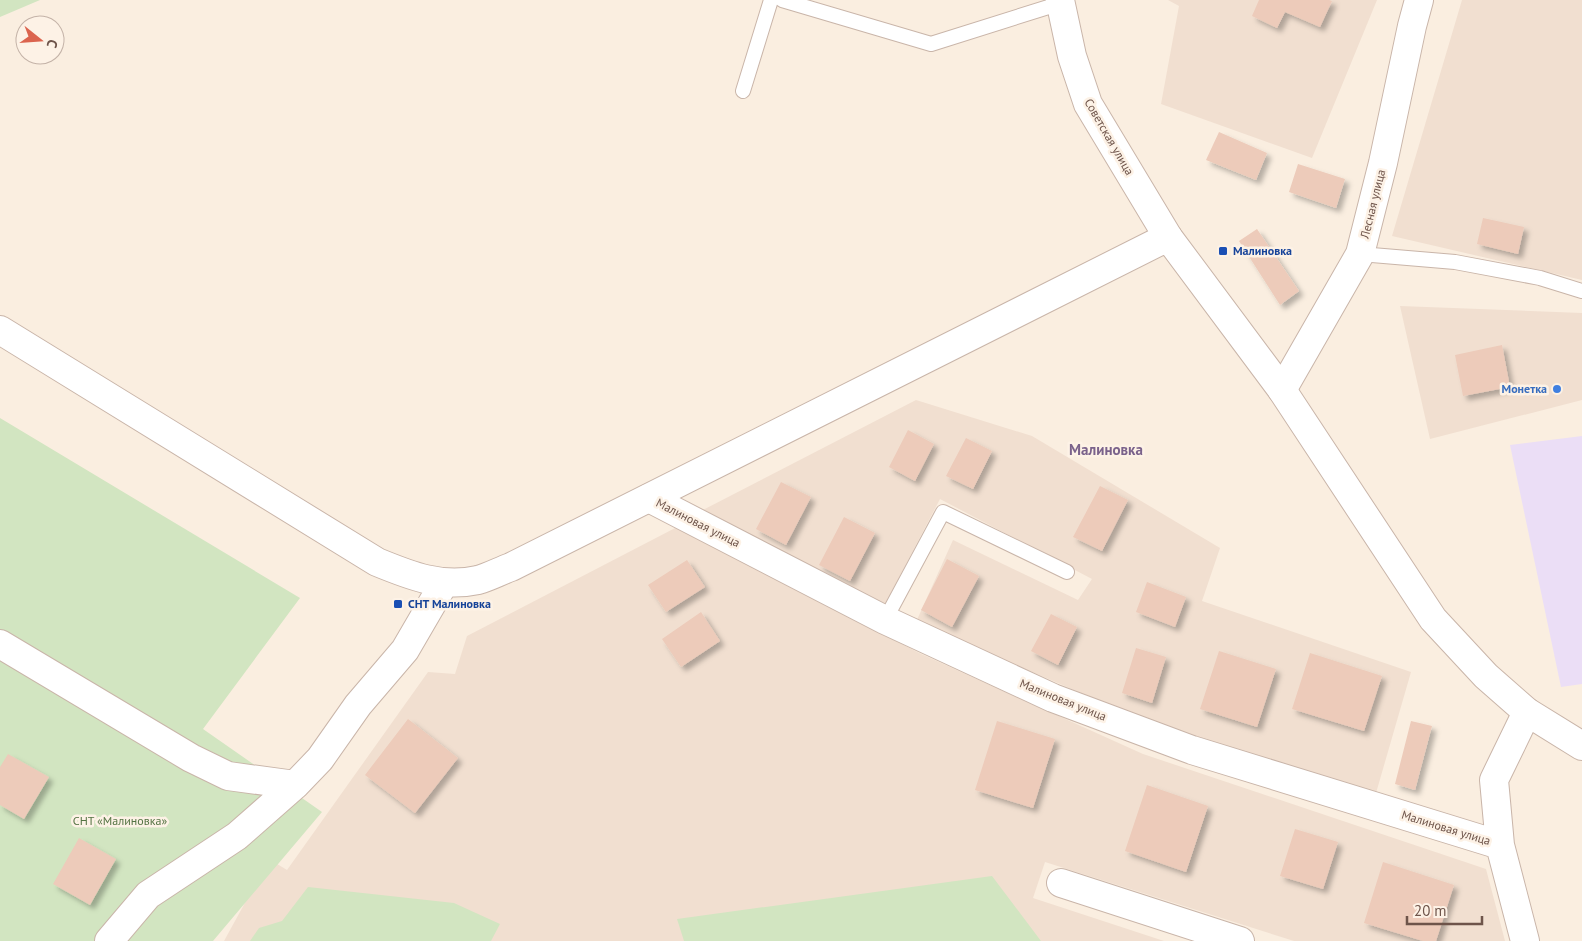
<svg xmlns="http://www.w3.org/2000/svg" width="1582" height="941" font-family="'PT Sans',sans-serif">
<style>
.residential{fill:#f1dfd0}
.education{fill:#ebdef6}
.green{fill:#d2e5c1}
.building{fill:#edcbba;filter:url(#shadow)}
.lines{fill:none;stroke-linecap:round;stroke-linejoin:round}
.service-casing{stroke:#c9b5a9;stroke-width:16}
.minor-casing{stroke:#c9b5a9;stroke-width:30}
.tertiary-casing{stroke:#c9b5a9;stroke-width:30}
.service{stroke:#fff;stroke-width:14}
.minor{stroke:#fff;stroke-width:28}
.tertiary{stroke:#fff;stroke-width:28}
.transit-dot{fill:#1a4fb4;stroke:#fdf2e6;stroke-width:2}
.shop-dot{fill:#3f7fe0;stroke:#fdf2e6;stroke-width:2}
.labels{text-anchor:middle;stroke-width:5;stroke-linejoin:round;paint-order:stroke}
.street-label{font-size:12px;fill:#6e544a;stroke:#fdf2e6}
.transit-label{font-size:12px;font-weight:bold;fill:#164399;stroke:#fdf2e6;text-anchor:start}
.shop-label{font-size:12px;font-weight:bold;fill:#366cbe;stroke:#fdf2e6;text-anchor:end}
.park-label{font-size:12px;fill:#547343;stroke:#fdf2e6}
.quarter-label{font-size:15px;font-weight:bold;fill:#7a628b;stroke:#fdf2e6}
</style>
<defs>
<filter id="shadow"><feDropShadow dx="4.5" dy="4.5" stdDeviation="2.5" flood-color="#0004"/></filter>
</defs>
<rect width="100%" height="100%" fill="#faeee0"/>
<!-- residential -->
<path class="residential" d="M1168,0h209l-65,158 -151,-54 18,-98z
M1462,0h120v280l-190,-44z
M1400,306l182,7v87l-152,39z
M916,400l116,36 188,112 -18,53 209,71 -37,128 -214,-73 -244,-105 37,-82 125,60 14,-21 -152,-80 -57,109 -184,-96z
M679,526l240,127 224,101 343,115 19,72h-211l-249,-79 -12,36 131,43h-940l45,-82 18,11 141,-198 27,2 12,-38z"/>
<!-- education -->
<path class="education" d="M1582,436v248l-21,3 -51,-242z"/>
<!-- green -->
<path class="green" d="M0,0h40l-40,17z
M0,418l300,180 -97,131 119,83 -109,129h-213z
M992,876l49,65h-357l-7,-22z
M308,887l146,16 46,21 -9,17h-241l9,-13 23,-7z"/>
<!-- building -->
<path class="building" d="M1259,0h70l3,1 -12,26 -35,-15 -8,16 -25,-12z
M1219,132l48,21 -11,27 -50,-20z
M1298,164l47,15 -9,29 -47,-16z
M1483,218l41,9 -6,27 -41,-10z
M1257,229l42,62 -19,14 -41,-64z
M1502,345l8,42 -47,9 -8,-41z
M908,430l26,14 -19,37 -26,-14z
M966,438l26,13 -19,38 -27,-13z
M781,482l30,15 -25,48 -30,-16z
M1100,486l28,14 -26,51 -29,-14z
M844,517l31,16 -25,48 -31,-16z
M947,559l32,17 -27,51 -31,-17z
M687,560l18,27 -39,25 -18,-27z
M1147,582l39,15 -11,30 -39,-15z
M701,612l19,29 -39,26 -19,-28z
M1051,614l26,13 -19,38 -27,-14z
M1136,648l30,9 -14,46 -30,-10z
M1219,651l57,18 -19,58 -57,-18z
M1310,653l72,23 -18,55 -72,-22z
M408,719l50,39 -43,55 -50,-38z
M997,721l58,18 -22,69 -58,-18z
M1411,721l21,5 -17,64 -20,-6z
M8,754l41,23 -25,42 -24,-14v-38z
M1147,785l61,21 -22,66 -61,-21z
M1295,829l43,13 -15,47 -43,-13z
M79,838l37,21 -26,46 -37,-21z
M1383,862l71,23 -18,56h-13l-59,-18z"/>
<g class="lines">
<defs>
<path id="service" d="M782,0l149,44 130,-41
M743,91l28,-91
M1360,254l95,8 85,16 42,13
M885,620l58,-108 124,60"/>
<path id="minor" d="M1060,0l12,56 16,48 80,133
M1282,390l78,-136 23,-91 29,-137 7,-26
M649,498l236,122 168,78 139,52 308,95
M0,644l191,114 37,18 67,9 25,-26 38,-54 47,-55 39,-67
M1061,883l179,58
M109,941l39,-46 89,-59 58,-51
M1525,941l-25,-96 -6,-65 33,-68"/>
<path id="tertiary" d="M0,330l377,232c34,14 64,26 101,18 11,-3 22,-9 33,-13l657,-330 114,153 151,229 53,57 41,36 55,34"/>
</defs>
<!-- service casing -->
<use href="#service" class="service-casing"/>
<!-- minor casing -->
<use href="#minor" class="minor-casing"/>
<!-- tertiary casing -->
<use href="#tertiary" class="tertiary-casing"/>
<!-- service -->
<use href="#service" class="service"/>
<!-- minor -->
<use href="#minor" class="minor"/>
<!-- tertiary -->
<use href="#tertiary" class="tertiary"/>
</g>
<!-- markers -->
<g class="transit-dot">
<rect x="1218" y="246" width="10" height="10" rx="2.5"/>
<rect x="393" y="599" width="10" height="10" rx="2.5"/>
</g>
<circle class="shop-dot" cx="1557" cy="389" r="5"/>
<g class="labels">
<!-- street labels -->
<g class="street-label">
<text transform="translate(1109 137) rotate(60)" y="4">Советская улица</text>
<text transform="translate(1373 204) rotate(-76)" y="4">Лесная улица</text>
<text transform="translate(698 523) rotate(27)" y="4">Малиновая улица</text>
<text transform="translate(1063 700) rotate(22)" y="4">Малиновая улица</text>
<text transform="translate(1446 828) rotate(17)" y="4">Малиновая улица</text>
</g>
<!-- transit labels -->
<g class="transit-label">
<text x="1233" y="255">Малиновка</text>
<text x="408" y="608">СНТ Малиновка</text>
</g>
<!-- shop labels -->
<g class="shop-label">
<text x="1547" y="393">Монетка</text>
</g>
<!-- park labels -->
<g class="park-label">
<text x="120" y="825">СНТ «Малиновка»</text>
</g>
<!-- quarter labels -->
<g class="quarter-label">
<text x="1106" y="455">Малиновка</text>
</g>
</g>
<!-- north arrow -->
<g transform="translate(40 40) rotate(107)"><circle r="24" fill="#fdf2e6" stroke="#c4b3a8"/>
<path d="M0-4L9 19L0 12L-9 19Z" fill="#db644e"/>
<text y="-8" font-size="14" font-weight="bold" text-anchor="middle" fill="#6e544a">С</text>
</g>
<!-- scale -->
<path d="M1407 916v8h75v-8" fill="none" stroke="#6e544a" stroke-width="2.5"/>
<text x="1414" y="916" font-size="15" fill="#6e544a" stroke="#fdf2e6" stroke-width="4" paint-order="stroke">20 m</text>
</svg>
